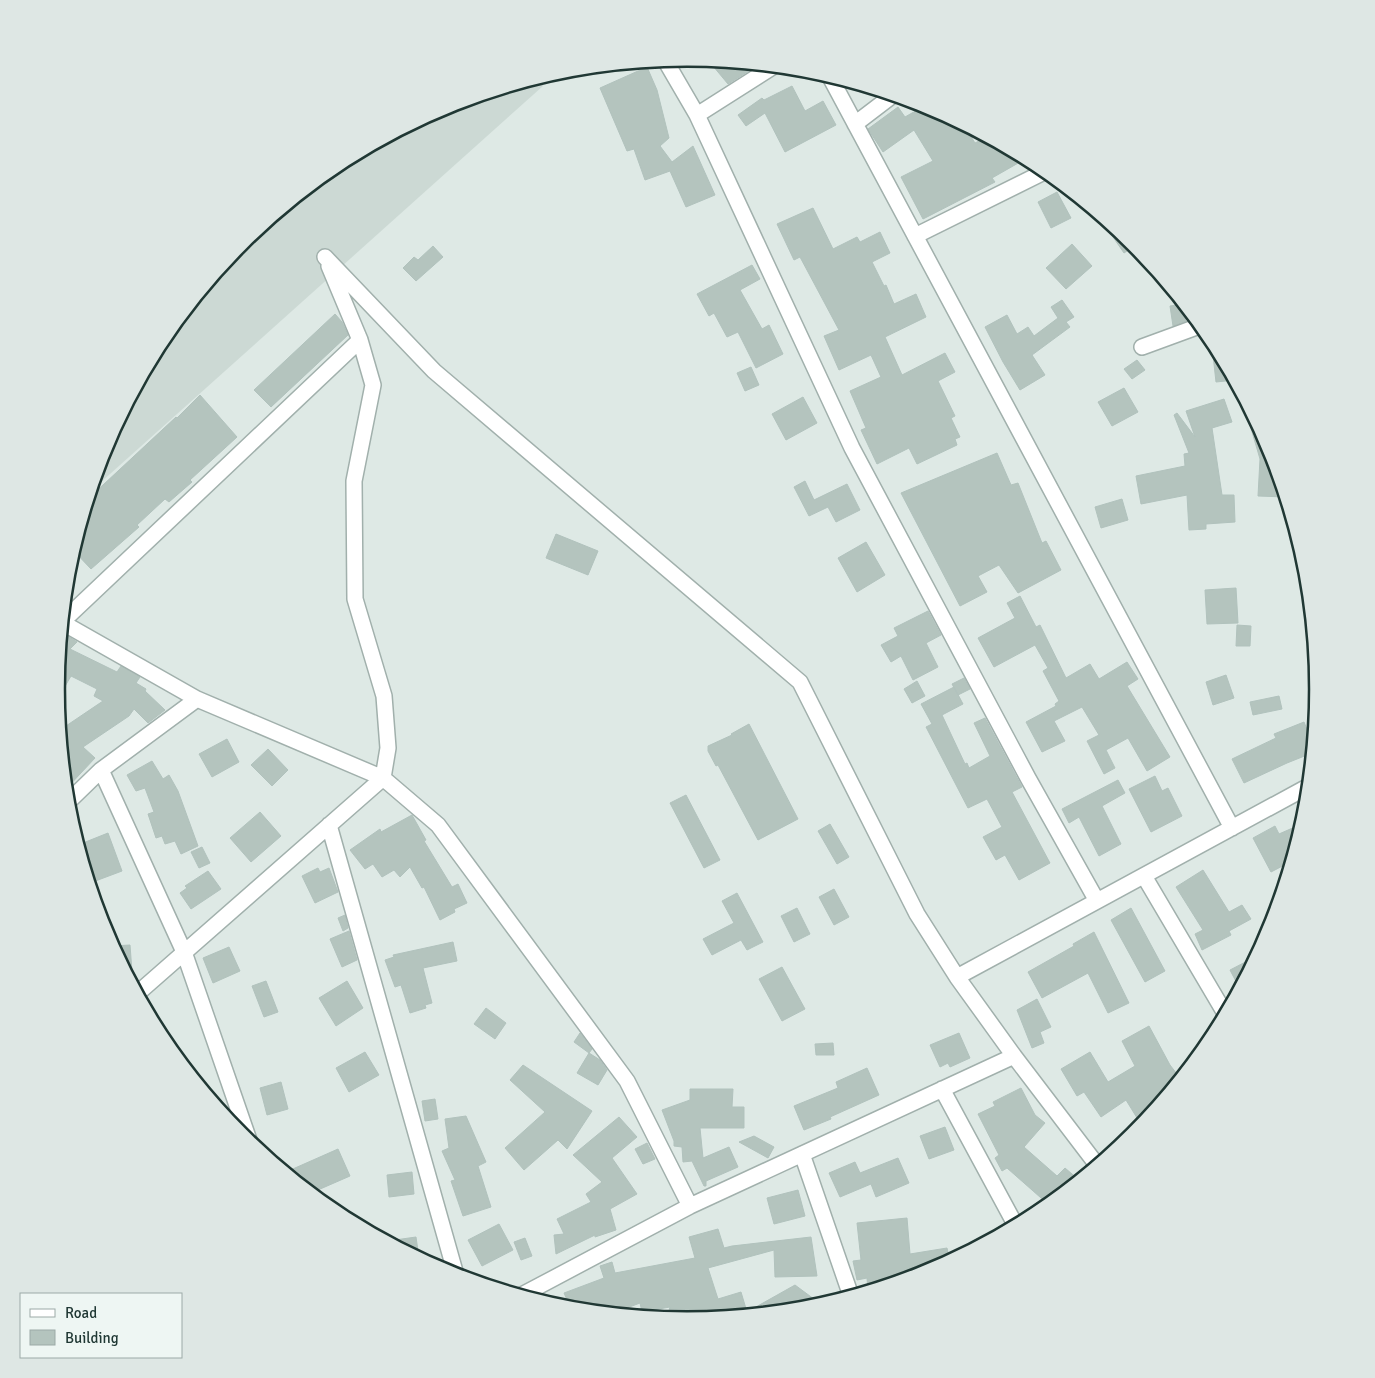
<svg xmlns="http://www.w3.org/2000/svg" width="1375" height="1378" font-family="Signika,sans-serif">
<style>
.built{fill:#ccd9d4}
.building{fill:#b4c4be;stroke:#b1c2bd}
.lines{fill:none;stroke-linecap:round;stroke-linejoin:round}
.minor-casing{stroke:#a1b0ac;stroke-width:18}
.minor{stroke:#fff;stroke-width:15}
.rim{fill:none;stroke:#203834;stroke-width:2.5}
</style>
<rect width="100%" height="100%" fill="#dee9e5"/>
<!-- built -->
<path class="built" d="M539,77l4,9 -452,405 13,-44 59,-109 78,-96 96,-78 109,-58z"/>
<!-- building -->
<path class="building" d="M708,60l37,3 13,2 -30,19z
M647,67l10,23 12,48 -9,8 12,16 21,-16 22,49 -29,12 -16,-36 -25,9 -11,-31 -7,2 -27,-63z
M792,86l13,25 18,-10 13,24 -51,27 -20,-39 -19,13 -8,-11 24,-17 2,2z
M926,105l20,10 5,9 6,-3 6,3 12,19 12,-6 40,21 -35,20 3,4 -72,37 -22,-42 32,-16 -19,-31 -31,22 -15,-23 30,-22 7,10z
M1057,192l14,26 -20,10 -13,-26z
M813,208l20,41 24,-12 3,5 20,-10 10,21 -18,9 12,24 2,-1 8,19 22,-10 10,23 -41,20 17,38 43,-22 10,19 -17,9 17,35 -4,2 9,19 -5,2 2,6 -40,19 -8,-16 -32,16 -16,-34 5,-2 -16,-37 31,-14 -10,-22 -32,15 -15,-34 15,-6 -39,-73 -6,3 -17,-36z
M1104,218l30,25 2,2 -12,8 -22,-32z
M1072,244l20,22 -26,23 -20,-21z
M433,246l10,11 -27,24 -13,-13 11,-11 4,3z
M752,265l8,14 -20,11 22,39 7,-4 14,29 -27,14 -18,-36 -11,5 -13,-24 -5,3 -12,-22z
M1062,300l12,17 -8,5 4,5 -38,28 13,20 -25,15 -17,-28 -18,-35 22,-12 10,19 11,-7 6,9 24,-18 -7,-11z
M1184,304l2,17 -13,5 -3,-20z
M335,314l7,8 6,13 -77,72 -17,-17z
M1211,337l2,2 22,41 -19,2z
M1137,360l8,10 -13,9 -8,-10z
M751,367l8,18 -14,6 -8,-18z
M1124,388l14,24 -26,14 -14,-24z
M200,395l37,42 -47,43 2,2 -23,20 -4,-3 -28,26 2,2 -48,42 -18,-19 16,-52 87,-81 1,1z
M803,397l14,26 -31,17 -14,-26z
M1224,399l8,23 -20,6 10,67h12l1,27 -29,2v5l-17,1 -2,-35 -46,9 -5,-28 49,-10 -1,-12 5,-1 -15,-38 3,-2 18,24 -9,-26z
M1254,416l17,32 15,49 -28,-1 2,-37 -12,-41z
M997,453l14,32 7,-2 24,60 4,-2 15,29 -43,23 -19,-28 -21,11 9,16 -27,14 -59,-113z
M805,481l9,19 33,-16 13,26 -24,12 -8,-15 -19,9 -15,-29z
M1122,499l6,21 -27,8 -6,-21z
M556,534l42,17 -10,24 -42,-17z
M866,542l19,33 -28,17 -19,-34z
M1236,588l2,35 -31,1 -2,-34z
M1020,596l16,31 4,-2 26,53 24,-14 9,15 28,-17 11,17 -11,7 43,71 -23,14 -19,-33 -22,12 9,18 -11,6 -17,-33 12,-6 -17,-28 -28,14 11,20 -23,11 -16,-30 30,-16 -1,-2 4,-3 -16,-30 5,-3 -13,-23 -41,22 -16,-29 37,-20 -8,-15z
M928,611l13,24 -15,8 12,24 -25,13 -12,-24 -10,6 -10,-17 17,-9 -4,-8z
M1237,625l14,1 -1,20h-14z
M66,635l11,7 -7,7 47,23 4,-6 19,11 -4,6 10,6 -1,2 20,19 -17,13 -14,-14 -5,7 -46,31 12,11 -29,31 -6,-59 43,-29 -9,-5 3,-7 -26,-13 -14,24 -1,-11 5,-49z
M1226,675l8,23 -21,7 -7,-23z
M964,678l6,11 -12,6 -6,-11z
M917,681l8,15 -13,7 -8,-14z
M954,687l9,17 -21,11 23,49 2,-1 2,5 21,-12 -16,-33 11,-5 37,69 -10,5 38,71 -31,17 -14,-25 -9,5 -13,-23 19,-10 -15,-28 -19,9 -42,-81 6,-3 -11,-20z
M1279,696l3,13 -29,6 -3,-13z
M1304,722l9,22 -1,9 -25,10 -43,20 -12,-24 44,-21 -2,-4z
M749,724l49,95 -40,21 -40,-75 -2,1 -8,-15v-5l24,-11 -1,-1z
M227,739l12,23 -27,15 -13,-23z
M268,749l20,21 -16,16 -21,-21z
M152,761l11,18 6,-4 9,16 20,55 -17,8 -6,-13 -10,3 -3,-8 -6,2 -8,-24 6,-2 -9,-24 -9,3 -9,-16z
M1155,776l7,15 6,-3 14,28 -31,16 -22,-43z
M1118,780l7,13 -23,13 19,38 -22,12 -20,-39 -10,6 -7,-14z
M686,795l34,65 -16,8 -34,-65z
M260,812l21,24 -30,26 -21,-24z
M412,815l14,25 -2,1 28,46 6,-3 9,19 -13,6 1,3 -15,8 -16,-33 -2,1 -12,-21 -10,10 -6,-7 -12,7 -9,-13 -8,5 -15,-19 30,-21 1,3z
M1304,823l-12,38 -21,11 -18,-34 22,-12 4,8z
M830,824l19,33 -12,7 -19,-33z
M108,833l14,38 -32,12 -4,-14 6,-2 -9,-24z
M202,847l8,16 -11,5 -8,-16z
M318,868l2,4 9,-4 9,24 -23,11 -13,-27z
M1203,870l26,42 13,-7 9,14 -22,12 2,4 -29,15 -7,-16 8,-4 -27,-43z
M208,871l13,18 -30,20 -11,-16 7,-5 -2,-2z
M834,889l15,28 -15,8 -15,-28z
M737,893l26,49 -16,8 -6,-10 -29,15 -9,-16 31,-16 -12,-22z
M797,908l13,26 -16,8 -13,-26z
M1131,908l34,63 -20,11 -34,-62z
M345,915l3,13 -5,3 -5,-13z
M349,931l8,29 -15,7 -12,-28z
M1094,932l35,71 -21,10 -20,-40 -46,25 -14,-26 46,-26 -1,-2z
M453,942l4,19 -34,7 9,35 -7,2 1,3 -16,5 -9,-28 -6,2 -10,-27 9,-3 -1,-2z
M130,945l3,40 -20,-39z
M229,947l11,24 -27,12 -10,-25z
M1257,956l-14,27 -3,6 -10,-19z
M782,967l23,42 -23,12 -23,-42z
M266,981l12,31 -14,5 -12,-31z
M347,981l16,27 -27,18 -17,-28z
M1037,999l14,28 -11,5 4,11 -12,5 -15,-38z
M486,1008l20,15 -11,16 -21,-15z
M1149,1026l21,39 10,13 -17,11 4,6 -25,31 -16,-26 -25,17 -17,-25 -7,4 -16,-27 29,-17 18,30 27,-16 -13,-25z
M580,1033l12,16 -3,4 -15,-11z
M959,1033l11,25 -20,9 -2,-4 -8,4 -10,-22z
M833,1043l1,12h-18l-1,-11z
M365,1052l14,23 -30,17 -13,-24z
M589,1053l11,7 7,10 -9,15 -21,-12z
M523,1065l69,46 -25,38 -9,-9 -34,30 -19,-22 40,-36 -35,-32z
M867,1068l12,27 -49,22 1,2 -27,11 -10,-24 44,-18 -2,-6z
M281,1082l7,27 -21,6 -7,-27z
M1021,1088l14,27 10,8 -21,24 33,29 8,-8 14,12 -30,25 -42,-37 -5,3 -7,-13 4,-3 -21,-41 17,-8 -2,-4z
M690,1089h43l-1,18h12v21h-44l3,30 26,-11 9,20 -32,14v5h-2l-12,-25 -9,1 -1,-15 -8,-1v-5l-12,-31 28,-10z
M435,1099l3,20 -13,2 -3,-20z
M466,1116l20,46 -8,4 13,41 -28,9 -12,-35 4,-1 -13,-29 7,-3 -4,-29z
M619,1117l18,20 -25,21 25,36 -27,15 6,21 -21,7v-2l-39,19 -2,-19 10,-1 -7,-15 34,-17 -5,-8 16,-12 -29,-27z
M945,1127l9,23 -25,9 -9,-23z
M754,1136l20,11 -6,11 -29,-16z
M647,1143l8,16 -12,5 -8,-15z
M338,1149l12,27 -39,17 -25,-21z
M898,1158l11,25 -33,14 -5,-13 -31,13 -11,-24 26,-11 5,11z
M412,1172l2,22 -25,3 -2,-22z
M798,1190l7,26 -31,8 -7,-26z
M907,1218l3,36 37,-6 3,13 -22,11 -60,19 -1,-13 -10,2 -4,-19 8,-1 -4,-37z
M499,1224l14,26 -31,16 -14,-26z
M718,1229l6,19 8,-2 79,-9 6,39 -42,1 -1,-27 -66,18 10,31 23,-7 6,20 48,-27 27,20 -12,3 -122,12 -21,-2 3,-11 -28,5 -2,-9 -24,9 -2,-5 -12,5 -31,-3 -7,-16 40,-15 -4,-12 12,-4 3,11 80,-15 -6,-21z
M416,1237l3,21 -31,-17z
M525,1238l7,18 -11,4 -7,-18z"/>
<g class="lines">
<defs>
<path id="minor" d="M665,60l32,55 155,333 176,330 69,123
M829,75l403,753
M697,115l77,-49
M855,124l38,-29
M915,236l131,-65
M325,257l109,114 366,311 117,232 40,63 57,79 83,109
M1142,347l60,-22
M63,621l297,-281
M63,623l134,76 186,79 55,47 189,256 63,125
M101,770l83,182 66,191
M67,803l34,-33 96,-71
M329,825l127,450
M1144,876l82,139
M957,977l352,-191
M138,993l245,-215 5,-30 -4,-52 -29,-97 -1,-118 19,-96 -13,-45 -31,-74
M942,1089l74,137
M802,1154l49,142
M522,1295l168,-89 324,-150"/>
</defs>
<!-- minor casing -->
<use href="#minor" class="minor-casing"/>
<!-- minor -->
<use href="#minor" class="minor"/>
</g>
<!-- crop -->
<path d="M0 0H1375V1378H0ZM65 689a622 622 0 1 1 1244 0a622 622 0 1 1-1244 0Z" fill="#dee7e4" fill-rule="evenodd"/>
<path class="rim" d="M65 689a622 622 0 1 1 1244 0a622 622 0 1 1-1244 0Z"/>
<!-- legend -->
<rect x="20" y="1293" width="162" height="65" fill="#eef6f3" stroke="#9caaa7"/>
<rect x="30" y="1309" width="25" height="8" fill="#ffffff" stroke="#9caaa7"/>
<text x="65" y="1318" font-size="15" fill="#203834">Road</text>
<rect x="30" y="1330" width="25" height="15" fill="#b4c4be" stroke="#9caaa7"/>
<text x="65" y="1343" font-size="15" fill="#203834">Building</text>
</svg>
